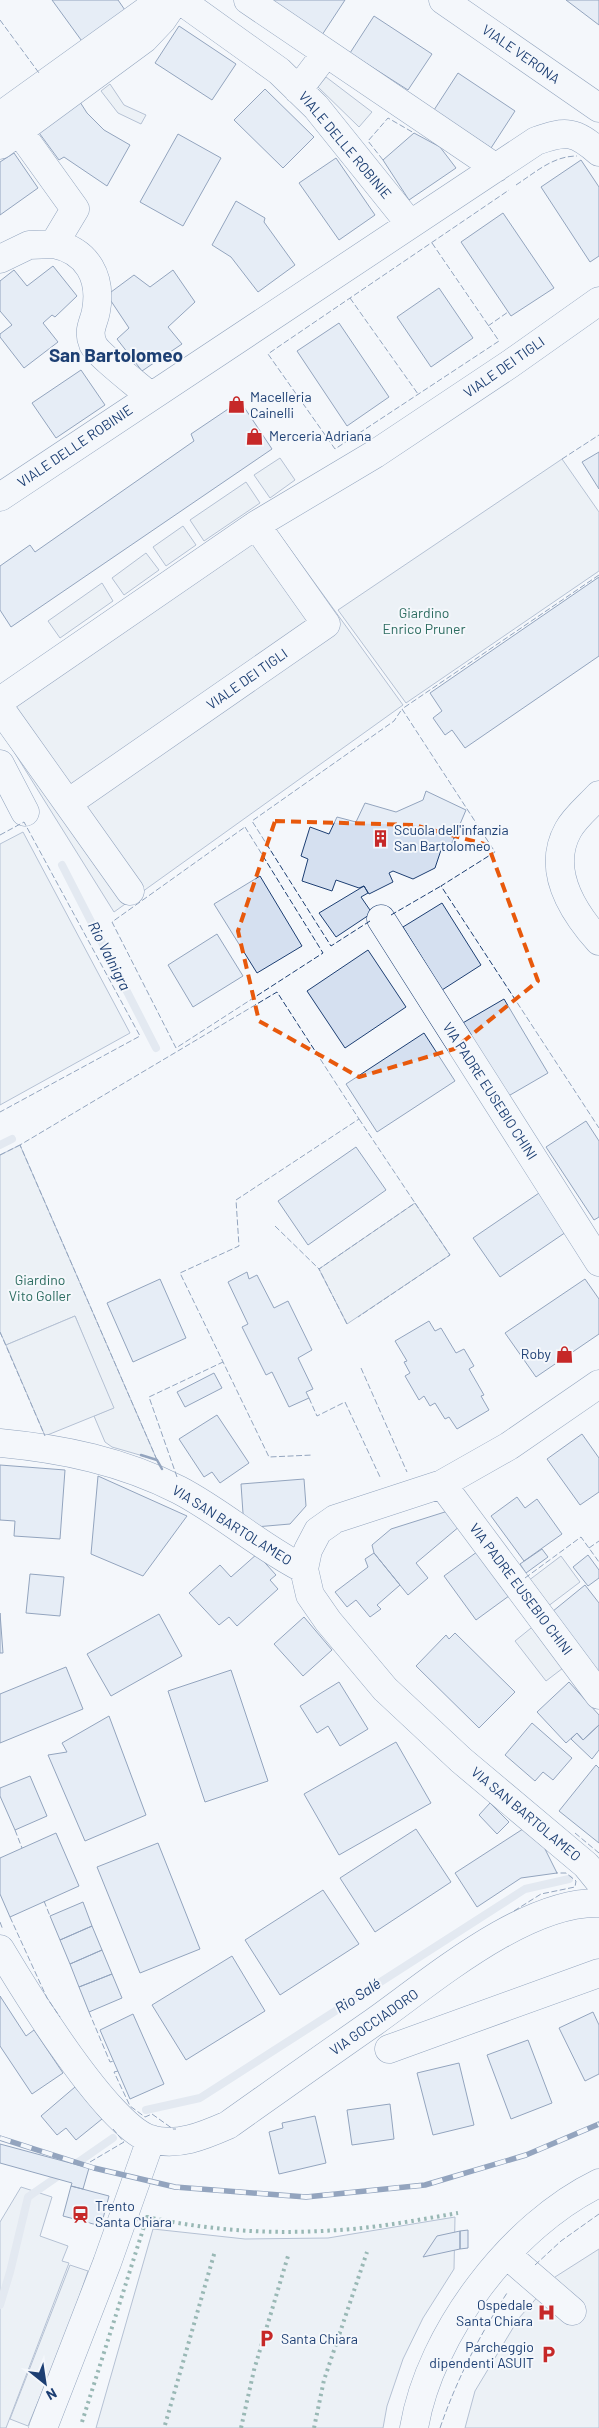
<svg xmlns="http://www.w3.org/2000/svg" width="599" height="2428" font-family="Barlow,sans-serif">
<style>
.green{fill:#e3e9f0;stroke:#687fa3}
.parking{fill:#e3e8f0;stroke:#687fa3}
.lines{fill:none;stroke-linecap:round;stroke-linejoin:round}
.stream{stroke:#cfd7e4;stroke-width:8}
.building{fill:#d5e0f0;stroke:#1d3f73}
.minor-casing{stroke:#1d3f73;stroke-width:29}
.major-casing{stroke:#1d3f73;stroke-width:29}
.minor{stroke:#f4f7fb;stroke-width:28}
.major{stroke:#f4f7fb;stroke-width:28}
.rail-casing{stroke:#1d3f73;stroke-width:5.5}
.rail{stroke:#f4f7fb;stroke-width:4;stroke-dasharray:11;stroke-linecap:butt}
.hedge{stroke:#2c6c60;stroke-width:4;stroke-dasharray:2.5 4;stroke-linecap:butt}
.fence{stroke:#1d3f73;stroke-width:1;stroke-dasharray:6 2.5;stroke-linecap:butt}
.wall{stroke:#1d3f73;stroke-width:2.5}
.marked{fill:none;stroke:#e8590c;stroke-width:4;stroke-dasharray:10 6;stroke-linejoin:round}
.labels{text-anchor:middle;stroke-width:4;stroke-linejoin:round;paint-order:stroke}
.street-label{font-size:14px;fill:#1d3f73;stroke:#f4f7fb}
.poi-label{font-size:14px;fill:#1d3f73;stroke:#f4f7fb;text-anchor:start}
.park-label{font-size:14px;fill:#2c6c60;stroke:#f4f7fb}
.water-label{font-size:15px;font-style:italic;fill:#1d3f73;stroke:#f4f7fb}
.district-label{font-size:19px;font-weight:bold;fill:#1d3f73;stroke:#f4f7fb}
</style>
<rect width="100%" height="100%" fill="#f4f7fb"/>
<!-- green -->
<path class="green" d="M326,77l46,35 -13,15 -41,-40z
M110,84l14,21 22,10 -5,9 -23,-11 -17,-22z
M562,459l37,53v59l-193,132 -68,-93z
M102,583l11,18 -53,37 -12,-17z
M23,832l107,201 -130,72v-261z
M20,1145l137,315 -45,-13 -7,-5 -11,-26 19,-8 -38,-92 -69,29 -6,-13v-177z
M415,1203l35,52 -103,69 -28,-55z
M21,2187l31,10 -12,39 28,10 -6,15 7,2 -63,165h-6v-206z"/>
<!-- parking -->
<path class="parking" d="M280,458l15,22 -25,18 -16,-23z
M246,482l14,21 -56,38 -14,-21z
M272,524l131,181 -289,207 -108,-173 -6,-28z
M183,526l13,19 -30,21 -13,-19z
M146,553l13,17 -35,25 -12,-17z
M75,1316l39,92 -69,28 -39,-91z
M561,1556l19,26 -37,28 -19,-26z
M536,1624l31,41 -21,16 -31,-40z
M455,2217l-1,52 -31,49 -20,41 -16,47 -4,22h-287l57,-199 92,10 83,-1z
M599,2249v179h-134l10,-37 44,-73 36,-41z
M70,2265l18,6 -18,53 -42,102 -18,-7z"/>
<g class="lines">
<!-- stream -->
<path class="stream" d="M62,865l94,183
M0,1145l12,-6
M146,2110l54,-12 325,-209 44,-10
M0,2305l10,-33 18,-75 85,-59"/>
</g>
<!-- building -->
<path class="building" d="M52,0h66l9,13 -43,31z
M268,0h77l-23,35z
M566,0h33v25z
M374,16l58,38 -24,36 -58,-37z
M179,26l57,38 -24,36 -57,-37z
M458,73l57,38 -24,37 -57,-38z
M265,89l49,48 -31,31 -49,-48z
M80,102l7,11 17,17 26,15 -23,41 -43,-29 -5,3 -22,-30z
M414,133l26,14 16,21 -47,32 -26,-40z
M178,134l43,24 -38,68 -43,-24z
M14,153l24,35 -38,27v-53z
M336,158l39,57 -36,25 -40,-57z
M581,160l18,27v69l-9,6 -49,-75z
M236,201l29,17 -1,4 31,43 -37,27 -27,-35 -19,-12z
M503,213l51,75 -43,28 -50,-74z
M53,266l24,30 -22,21 -3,-2 -9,8 15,19 -34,26 -24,-31v-3l12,-9 -12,-14v-30l14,-11 13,16z
M173,270l22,32 -27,25 14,17 -40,27 -25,-32 12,-11 -22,-33 27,-20 16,12z
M439,288l34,50 -42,29 -34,-50z
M339,323l50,74 -42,29 -50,-75z
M81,370l24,35 -49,33 -24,-35z
M240,401l32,48 -261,178 -11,-17v-44l30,-21 5,7 159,-111 -3,-7z
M599,452v37l-17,-27z
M599,577v79l-134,92 -13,-18 -7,5 -12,-17 9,-7 -12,-18z
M426,791l40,19 -14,33 -10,4 -7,21 -22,11 -20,-8 -4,2 4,9 -24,12 -5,-8 -5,2 -23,-8 -4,11 -30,-10 6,-22 -7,-3 9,-29 19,7 8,-17 19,5 9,-19 31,9 27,-12z
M260,876l42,70 -45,27 -43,-69z
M364,886l4,7 -7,4 11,16 -36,24 -17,-24z
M442,903l39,62 -39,25 -39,-63z
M217,934l26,42 -50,31 -25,-42z
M368,950l38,57 -61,41 -38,-57z
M504,999l44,74 -43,25 -44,-74z
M424,1033l31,48 -78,51 -31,-48z
M586,1121l13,20v76l-5,3 -48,-73z
M356,1147l30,43 -78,55 -30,-44z
M542,1191l27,39 -69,47 -27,-39z
M247,1272l2,7 8,-4 17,33 14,-7 24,49 -14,8 15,31 -7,3 3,6 -20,9 -17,-35 -6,3 -24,-48 6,-3 -20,-42z
M160,1279l26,59 -53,24 -26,-59z
M585,1279l14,20v35l-63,43 -31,-44z
M429,1321l6,10 6,-3 15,25 8,-4 10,17 -5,3 15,26 -3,1 8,14 -32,19 -8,-12 -4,2 -10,-16 -5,3 -6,-10 -5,4 -14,-24 5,-3 -6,-11 3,-1 -12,-20z
M214,1373l8,15 -37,19 -8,-15z
M217,1415l32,48 -29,20 -8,-11 -8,5 -25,-38z
M582,1434l17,24v34l-19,13 -33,-46z
M0,1465l65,5 -5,69 -46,-3 1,-15 -15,-1z
M98,1476l89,40 -44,60 -52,-22z
M304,1479l2,27 -16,18 -46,4 -3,-44z
M517,1497l8,11 12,-9 25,35 -38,27 -33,-45z
M448,1511l12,15 -44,37 12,15 -20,17 -34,-42 -2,-8 19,-16z
M481,1549l32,44 -37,27 -32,-44z
M542,1549l6,8 -22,16 -6,-9z
M374,1553l26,32 -23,20 4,4 -11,8 -14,-17 -9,7 -12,-15 33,-25 -3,-8z
M257,1554l19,21 -6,5 8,9 -41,37 -8,-9 -10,8 -30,-32 31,-28 11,12z
M588,1555l11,15v8l-11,8 -15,-19z
M30,1574l34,3 -4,39 -34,-3z
M585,1585l14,18v77l-52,-64z
M0,1613l3,40h-3z
M159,1614l23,42 -71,40 -24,-42z
M304,1617l28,33 -29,26 -29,-32z
M455,1633l60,59 -36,36 -63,-62 30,-31 3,4z
M66,1667l17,42 -83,34v-49z
M231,1670l37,111 -63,21 -37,-111z
M339,1682l29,47 -28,17 -12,-20 -11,7 -17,-27z
M569,1682l30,33v10l-16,15 -6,-7 -11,10 -29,-31z
M109,1716l37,99 -61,26 -37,-86 19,-3 -5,-9z
M532,1723l40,35 -19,22 -10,-8 -8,9 -30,-26z
M599,1725v25l-7,9 -21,-20 6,-6 6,7z
M396,1742l35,61 -92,52 -35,-61z
M596,1765l3,3v75l-40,-32z
M30,1776l17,40 -32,14 -15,-34v-8z
M490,1803l19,19 -12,12 -18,-19z
M526,1827l17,18 14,28 -36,5 -44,29 -22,-34z
M416,1829l35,53 -76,50 -35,-54z
M56,1833l23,53 -69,31 -10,-23v-36z
M158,1843l42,106 -60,24 -43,-106z
M323,1890l36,54 -79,51 -35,-55z
M83,1902l9,24 -32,14 -10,-24z
M92,1926l10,24 -32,14 -10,-24z
M102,1950l10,24 -33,13 -9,-23z
M232,1956l33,55 -79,49 -34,-55z
M112,1974l10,24 -33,14 -10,-25z
M0,1996l26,40 8,-6 29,43 -31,21 -32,-48z
M593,2012l6,13v49l-14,7 -26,-53z
M133,2014l31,70 -34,15 -30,-69z
M528,2040l24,63 -41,16 -24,-64z
M459,2063l15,62 -41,10 -16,-62z
M75,2087l27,32 -26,21 -10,-12 -9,7 -16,-19z
M390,2104l4,35 -42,6 -5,-35z
M315,2116l11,47 -47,11 -10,-42 14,-4 -1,-5z
M0,2144l89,24 -6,21 -12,-3 1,-3 -72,-20z
M71,2186l38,10 -8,30 -38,-10z
M468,2230v18l-8,1v-18z
M460,2231v18l-37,8 14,-21z"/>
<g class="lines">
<defs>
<path id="minor" d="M180,0l99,71 37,36 94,117
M248,0l248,168
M298,90l28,-37
M0,116l146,-105 27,-9
M0,145l144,-106 18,-19 13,-19
M54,244c34,7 48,34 42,67 -2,12 -9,19 -3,33 4,10 46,42 57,52
M0,259l29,-14 25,-1 21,-35 -56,-78
M0,497l536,-356c30,-11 39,-10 63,11
M0,701l256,-176 119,-71 135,-90 89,-63
M0,708l130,183
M0,764l25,48
M599,795c-10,11 -24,22 -31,35 -22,40 5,82 31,111
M68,803l258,-179 -70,-99
M381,919l218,343
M599,1384l-90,62 -67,38 -107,35 -17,12 -10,19 -4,19 6,26 18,26 57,68 76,71 125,105 13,16
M0,1443c63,6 122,18 179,47 44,23 81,57 125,79
M442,1484l157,211
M0,1949c25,42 108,177 150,190 27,8 53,-3 78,-14 48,-34 97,-69 146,-103 59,-42 151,-121 225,-119
M389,2049l210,-76
M507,2255l65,56
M43,2428l64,-165 44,-124
M414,2428c16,-95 98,-203 185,-245"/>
<path id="major" d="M443,0l156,108"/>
</defs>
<!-- minor casing -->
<use href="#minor" class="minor-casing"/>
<!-- major casing -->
<use href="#major" class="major-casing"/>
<!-- minor -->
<use href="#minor" class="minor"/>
<!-- major -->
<use href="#major" class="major"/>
<defs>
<path id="rail" d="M0,2138l94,30 81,19 131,10 119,-12 101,-30 73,-31"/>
</defs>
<!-- rail casing -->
<use href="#rail" class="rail-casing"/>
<!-- rail -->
<use href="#rail" class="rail"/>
<!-- hedge -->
<path class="hedge" d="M82,2422l65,-205c70,15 134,18 205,12 35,-3 71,-10 106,-16
M165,2425l50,-174
M241,2428l13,-58 34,-114
M314,2428l10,-48 43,-128"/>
<!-- fence -->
<path class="fence" d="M0,20l39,53
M383,160l-15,-19 20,-23 26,15
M516,185c20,-13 37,-29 61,-29
M432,243l67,98 -164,108 -67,-95 10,-7 231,-157
M350,298l68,96
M488,326l20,-14
M562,459l37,-24
M599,575l-197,134 93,143 -54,34 158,242
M245,827l78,126 -147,95 -64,-126z
M0,835l24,-13 116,214 -140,76
M391,915l50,-29
M370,921l-39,25 -79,-125 142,-100 8,-12
M359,1119l56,84
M0,1155l20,-10
M275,1226l44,43
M347,1324l-28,-55 96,-66 35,52 -92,62
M0,1332l45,104
M361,1368l46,104
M309,1398l8,18 28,-14 35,75
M157,1460l-137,-315 257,-153 82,127 -123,81 3,46 -59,27 89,184 44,-2
M177,1477l-28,-80 74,-35
M589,1548l10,-7
M525,1578l56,-41 18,25
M15,1830l7,18
M575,1833l24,20
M44,1901l6,15
M514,1911l27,-17 34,-7 1,-6 -10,-8h-10
M10,1917l37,81 13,19
M0,1922l3,8
M89,2012l21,50 4,-1
M118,2071l-4,1 16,34 15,11 7,-3 21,15h3
M90,2162l34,-20 -11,-13
M535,2265l26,-24 38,-27
M440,2428c17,-49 39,-92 67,-135"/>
<!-- wall -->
<path class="wall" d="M141,1455l16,5 5,9"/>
</g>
<!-- marked area -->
<path d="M0 0H599V2428H0ZM275,821l139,4 74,20 50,136 -84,68 -95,28 -100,-56 -21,-90z" fill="#f4f7fb" fill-opacity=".55" fill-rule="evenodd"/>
<path class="marked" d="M275,821l139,4 74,20 50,136 -84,68 -95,28 -100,-56 -21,-90z"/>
<!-- icons -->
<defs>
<symbol id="shop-bare" viewBox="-9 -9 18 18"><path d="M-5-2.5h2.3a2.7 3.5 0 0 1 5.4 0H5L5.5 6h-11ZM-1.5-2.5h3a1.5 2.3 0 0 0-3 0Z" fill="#c62828" stroke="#f4f7fb" stroke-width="2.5" paint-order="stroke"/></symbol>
<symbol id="building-bare" viewBox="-9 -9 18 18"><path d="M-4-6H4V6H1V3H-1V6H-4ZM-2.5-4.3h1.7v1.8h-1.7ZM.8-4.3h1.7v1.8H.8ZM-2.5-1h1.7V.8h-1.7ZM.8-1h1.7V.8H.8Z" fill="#c62828" stroke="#f4f7fb" stroke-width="2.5" paint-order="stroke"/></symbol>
<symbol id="station-bare" viewBox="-9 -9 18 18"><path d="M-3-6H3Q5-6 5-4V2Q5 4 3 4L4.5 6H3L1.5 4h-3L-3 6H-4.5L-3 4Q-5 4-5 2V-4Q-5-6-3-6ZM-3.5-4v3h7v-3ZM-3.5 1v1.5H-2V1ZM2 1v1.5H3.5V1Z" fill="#c62828" stroke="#f4f7fb" stroke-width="2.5" paint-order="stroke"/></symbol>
<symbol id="hospital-bare" viewBox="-9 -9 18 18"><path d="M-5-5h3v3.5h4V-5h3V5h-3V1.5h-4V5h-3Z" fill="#c62828" stroke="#f4f7fb" stroke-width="2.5" paint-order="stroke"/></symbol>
<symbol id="parking-bare" viewBox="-9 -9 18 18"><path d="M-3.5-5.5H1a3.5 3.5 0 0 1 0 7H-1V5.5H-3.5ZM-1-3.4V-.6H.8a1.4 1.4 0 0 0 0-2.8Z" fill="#c62828" stroke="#f4f7fb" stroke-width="2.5" paint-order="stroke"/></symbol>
</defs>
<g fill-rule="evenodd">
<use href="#shop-bare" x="224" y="392" width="25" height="25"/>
<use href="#shop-bare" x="242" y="424" width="25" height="25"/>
<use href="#building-bare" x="368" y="826" width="25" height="25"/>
<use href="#shop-bare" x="552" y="1342" width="25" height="25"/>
<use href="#station-bare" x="68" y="2202" width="25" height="25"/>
<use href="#hospital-bare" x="534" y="2300" width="25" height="25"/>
<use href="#parking-bare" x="254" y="2326" width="25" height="25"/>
<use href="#parking-bare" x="536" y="2342" width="25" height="25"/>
</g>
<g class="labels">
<!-- street labels -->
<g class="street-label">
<text transform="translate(521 54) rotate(35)" y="5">VIALE VERONA</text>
<text transform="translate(345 145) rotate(50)" y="5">VIALE DELLE ROBINIE</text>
<text transform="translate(504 367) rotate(-35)" y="5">VIALE DEI TIGLI</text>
<text transform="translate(75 446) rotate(-34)" y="5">VIALE DELLE ROBINIE</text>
<text transform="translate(247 679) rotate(-35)" y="5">VIALE DEI TIGLI</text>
<text transform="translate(490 1091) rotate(57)" y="5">VIA PADRE EUSEBIO CHINI</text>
<text transform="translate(232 1525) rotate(32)" y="5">VIA SAN BARTOLAMEO</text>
<text transform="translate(521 1589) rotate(53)" y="5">VIA PADRE EUSEBIO CHINI</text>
<text transform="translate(526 1814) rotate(40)" y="5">VIA SAN BARTOLAMEO</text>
<text transform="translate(374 2022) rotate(-35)" y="5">VIA GOCCIADORO</text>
</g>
<!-- poi labels -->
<g class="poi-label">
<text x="250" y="402">Macelleria<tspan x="250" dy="16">Cainelli</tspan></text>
<text x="269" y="441">Merceria Adriana</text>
<text x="394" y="835">Scuola dell'infanzia<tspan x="394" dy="16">San Bartolomeo</tspan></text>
<text x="551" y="1359" text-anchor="end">Roby</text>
<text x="95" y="2211">Trento<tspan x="95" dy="16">Santa Chiara</tspan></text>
<text x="533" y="2310" text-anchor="end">Ospedale<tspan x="533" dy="16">Santa Chiara</tspan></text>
<text x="281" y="2344">Santa Chiara</text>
<text x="534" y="2352" text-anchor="end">Parcheggio<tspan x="534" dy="16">dipendenti ASUIT</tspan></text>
</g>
<!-- park labels -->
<g class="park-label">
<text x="424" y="618">Giardino<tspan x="424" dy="16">Enrico Pruner</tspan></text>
<text x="40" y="1285">Giardino<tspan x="40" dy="16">Vito Goller</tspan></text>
</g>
<!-- water labels -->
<g class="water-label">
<text transform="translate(109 956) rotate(63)" y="5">Rio Valnigra</text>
<text transform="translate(358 1996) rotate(-33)" y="5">Rio Salé</text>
</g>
<!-- district labels -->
<g class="district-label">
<text x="116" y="362">San Bartolomeo</text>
</g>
</g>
<!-- north arrow -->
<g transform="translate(45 2383) rotate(150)" stroke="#f4f7fb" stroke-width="4" paint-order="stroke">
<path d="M0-4L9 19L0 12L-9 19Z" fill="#1d3f73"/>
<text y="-8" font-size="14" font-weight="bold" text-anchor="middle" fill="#1d3f73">N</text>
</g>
</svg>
